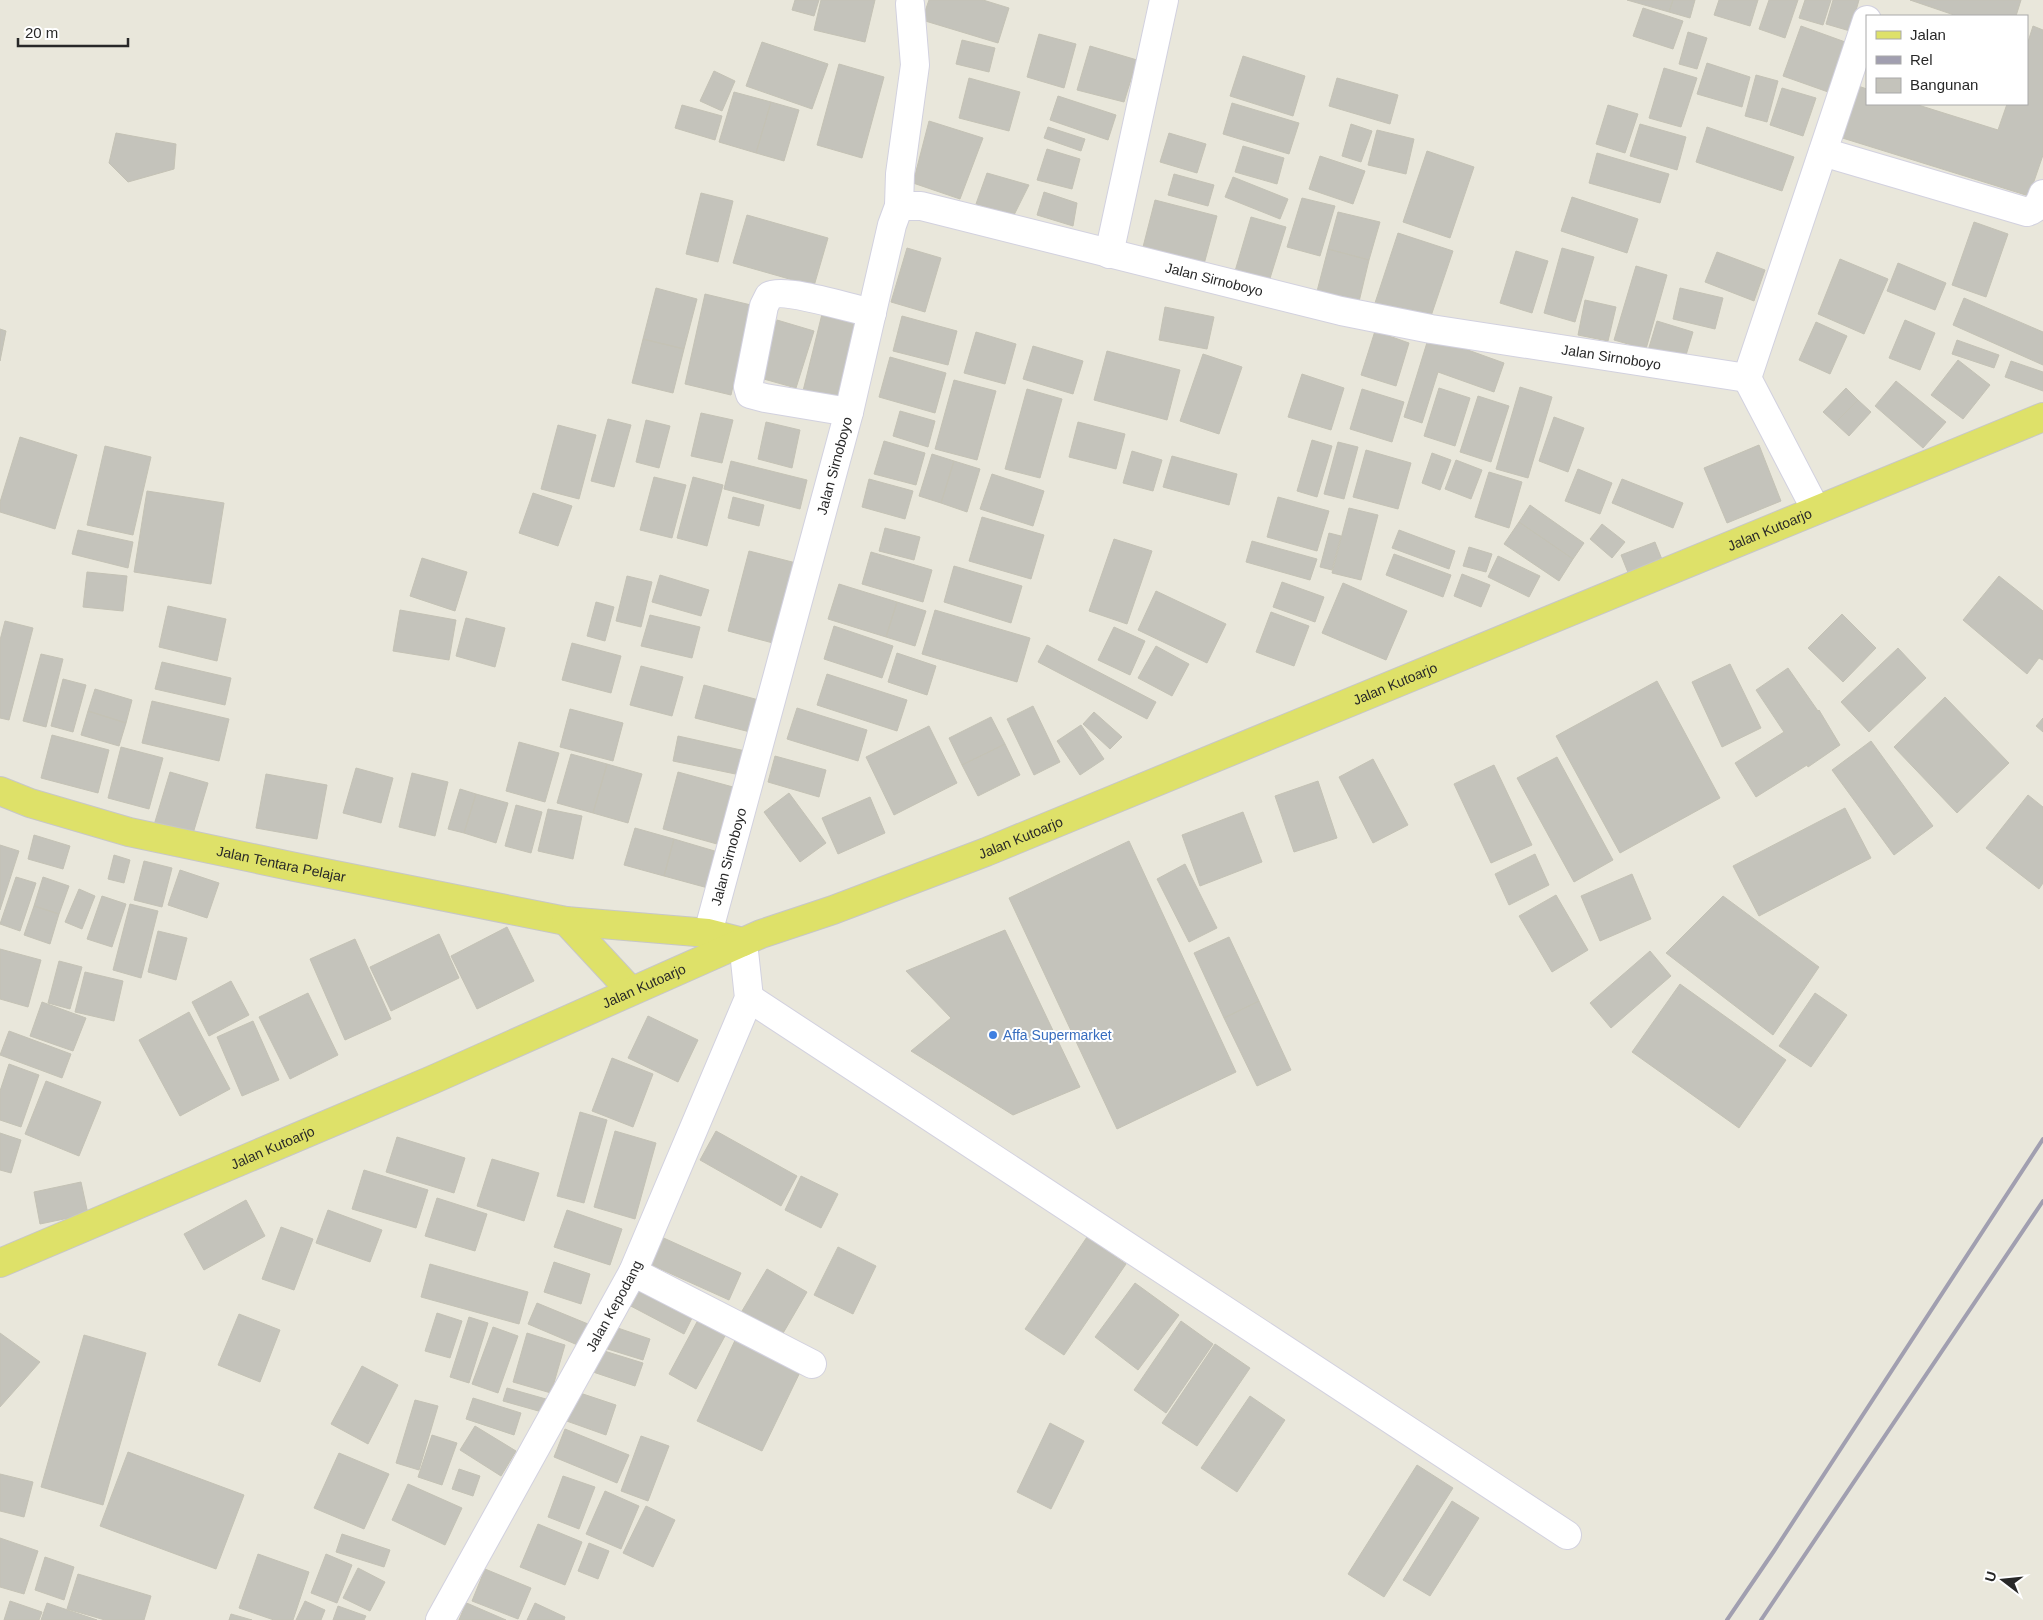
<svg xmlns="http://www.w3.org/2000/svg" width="2043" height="1620" font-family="Helvetica,sans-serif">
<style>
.building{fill:#c4c3bb;stroke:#c4c2b5}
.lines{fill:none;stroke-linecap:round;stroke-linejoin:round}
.minor-casing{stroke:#d2d1df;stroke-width:30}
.major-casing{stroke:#c7c7c7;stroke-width:30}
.minor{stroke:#fff;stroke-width:28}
.major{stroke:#dee169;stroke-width:28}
.rail{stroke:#a19fb0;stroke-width:4}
.shop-dot{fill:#3f7fe0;stroke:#fff;stroke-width:2}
.labels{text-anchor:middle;stroke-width:4;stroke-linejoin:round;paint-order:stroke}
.street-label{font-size:14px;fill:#282828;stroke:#fff}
.shop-label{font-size:14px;fill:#366cbe;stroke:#fff;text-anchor:start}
</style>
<rect width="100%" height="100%" fill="#e9e7db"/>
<!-- building -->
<path class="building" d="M795,0h24l-5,16 -22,-6z
M821,0h54l-10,42 -51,-12z
M929,0h54l26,8 -11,35 -76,-23z
M1627,0h46l-4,12z
M1673,0h22l-5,18 -21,-6z
M1719,0h39l-8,26 -36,-11z
M1769,0h29l-13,38 -26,-9z
M1805,0h26l-8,25 -24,-7z
M1833,0h26l-9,31 -24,-7z
M1910,0h111l-5,16h-59z
M1643,8l40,13 -10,28 -40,-13z
M1801,26l47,17 -17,50 -48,-17z
M2033,26l10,4v125l-14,41 -193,-60 16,-52 15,5v15h48l83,26 9,-26h20v-59z
M1688,32l19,6 -10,31 -18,-5z
M1039,34l37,10 -12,44 -37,-11z
M962,40l33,8 -6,24 -33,-8z
M762,42l66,22 -16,45 -66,-23z
M1090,46l47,14 -13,42 -47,-12z
M1243,56l62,20 -12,40 -63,-20z
M1707,63l43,14 -8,30 -45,-13z
M839,64l45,13 -22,81 -45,-13z
M1664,68l33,10 -16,49 -32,-9z
M714,71l21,10 -13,30 -22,-10z
M1756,75l22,6 -11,41 -22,-6z
M969,78l51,14 -11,39 -50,-13z
M1337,78l61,17 -8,29 -61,-18z
M1782,88l34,10 -13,38 -33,-11z
M734,92l37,10 -15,51 -37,-11z
M1058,96l58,19 -8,25 -58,-20z
M771,102l28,8 -15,51 -28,-8z
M1232,103l67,20 -10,31 -66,-20z
M682,105l40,11 -7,24 -40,-12z
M1608,105l30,9 -13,39 -29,-9z
M929,121l54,17 -23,61 -47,-16z
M1351,124l21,7 -11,31 -19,-6z
M1640,124l46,13 -9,33 -47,-14z
M1048,127l37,12 -4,12 -37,-13z
M1707,127l87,30 -12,34 -86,-29z
M1377,130l37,9 -8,35 -38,-9z
M116,133l60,11 -2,25 -46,13 -19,-19z
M1169,133l37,11 -9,29 -37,-11z
M1243,146l41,12 -7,26 -42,-12z
M1047,149l33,10 -8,30 -35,-9z
M1427,151l47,16 -24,71 -47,-16z
M1597,153l72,21 -9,29 -71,-20z
M1320,156l45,15 -12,33 -44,-15z
M987,173l42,12 -15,30 -38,-11z
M1174,174l40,11 -6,21 -40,-11z
M1233,177l55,22 -8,20 -55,-22z
M1044,192l33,11 -4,23 -36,-11z
M701,193l32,8 -15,61 -32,-8z
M1572,197l66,22 -11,34 -66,-22z
M1302,198l33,8 -15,50 -33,-9z
M1155,200l62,16 -14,52 -61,-17z
M1338,212l42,10 -11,38 -41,-11z
M747,215l81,23 -14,48 -81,-23z
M1251,217l35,10 -19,61 -34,-10z
M1974,222l34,12 -22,63 -34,-12z
M1398,233l55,18 -24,71 -54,-19z
M907,248l34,10 -16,54 -34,-10z
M1562,248l32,9 -19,65 -31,-9z
M1328,249l41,11 -12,50 -42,-11z
M1516,251l32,10 -16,52 -32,-10z
M1717,252l48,18 -11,31 -49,-19z
M1840,259l48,20 -24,55 -46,-20z
M1898,263l48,20 -11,27 -48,-19z
M1636,266l31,9 -21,74 -32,-9z
M656,288l41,11 -13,50 -41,-10z
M1680,288l43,10 -8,31 -42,-10z
M705,294l46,11 -20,90 -46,-11z
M1964,298l79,34v33l-90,-40z
M1585,300l31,7 -8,34 -30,-6z
M1165,307l49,10 -7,32 -48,-9z
M823,310l34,8 -20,85 -35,-8z
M902,316l55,15 -9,34 -55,-14z
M777,320l37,11 -18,57 -36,-10z
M1905,320l30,13 -15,37 -31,-12z
M1657,321l36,11 -10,33 -36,-11z
M1816,322l31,14 -17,38 -31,-14z
M0,329l6,2 -6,30z
M1375,331l34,12 -13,43 -35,-11z
M976,332l40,12 -11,40 -41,-11z
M1429,336l75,27 -10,29 -56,-20 -16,51 -18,-6z
M643,339l41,10 -11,44 -41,-10z
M1957,340l42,15 -5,13 -42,-14z
M1033,346l50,15 -10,33 -50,-15z
M1107,351l73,19 -13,50 -73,-20z
M1203,354l39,13 -23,67 -39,-13z
M890,357l56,16 -11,40 -56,-16z
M1958,360l32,25 -27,34 -32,-24z
M2011,361l32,11v19l-38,-14z
M1302,374l42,14 -13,42 -43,-13z
M954,380l42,11 -19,69 -42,-11z
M1896,381l50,41 -23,26 -48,-42z
M1520,387l32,10 -24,81 -32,-9z
M1439,388l31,10 -15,48 -31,-10z
M1846,388l12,12 -23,23 -12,-11z
M1027,389l35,10 -22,79 -35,-9z
M1362,389l42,13 -12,40 -42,-13z
M1478,396l31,10 -18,56 -31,-10z
M1858,400l13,12 -22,24 -14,-13z
M900,411l35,10 -7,26 -35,-11z
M701,413l32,7 -11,43 -31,-7z
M1554,417l30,11 -16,44 -29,-11z
M608,419l23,6 -17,62 -23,-6z
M646,420l24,6 -11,42 -23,-6z
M766,422l34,8 -8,38 -34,-9z
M1078,422l47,12 -9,35 -47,-12z
M558,425l38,10 -17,64 -38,-10z
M20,437l57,18 -22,74 -55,-17v-10z
M1312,440l20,6 -15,51 -20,-6z
M884,441l41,12 -9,32 -42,-11z
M1338,442l20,5 -14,52 -20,-5z
M1759,445l22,56 -54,22 -23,-55z
M105,446l46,11 -18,78 -46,-10z
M1366,450l45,13 -13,46 -45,-12z
M1132,451l30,9 -9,31 -30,-8z
M1432,453l19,7 -11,30 -18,-7z
M932,454l22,7 -13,42 -22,-7z
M1172,456l65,18 -8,31 -66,-18z
M1456,460l26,10 -11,29 -26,-10z
M731,461l76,19 -7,29 -76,-20z
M954,461l26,8 -13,43 -26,-9z
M1578,469l34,14 -12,31 -35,-13z
M1489,472l33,10 -13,46 -34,-11z
M992,474l52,17 -11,35 -53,-17z
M654,477l32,8 -14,53 -32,-8z
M693,477l30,8 -16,61 -30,-8z
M869,479l44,12 -8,28 -43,-12z
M1622,479l61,24 -10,25 -61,-25z
M147,491l77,12 -13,81 -77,-12z
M533,493l39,13 -14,40 -39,-13z
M733,497l31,8 -5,21 -31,-8z
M1278,497l51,14 -12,40 -50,-14z
M1530,505l54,38 -11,16 -54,-37z
M1349,508l29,7 -17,65 -29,-7z
M982,517l62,18 -13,44 -62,-18z
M1519,522l54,37 -14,22 -55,-37z
M1602,524l23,18 -13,16 -22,-19z
M885,528l35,9 -6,23 -35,-9z
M78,530l55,12 -5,26 -56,-14z
M1399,530l56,21 -6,18 -57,-21z
M1329,533l12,3 -9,34 -12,-3z
M1114,539l38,12 -25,73 -38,-13z
M1252,541l65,18 -7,21 -64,-18z
M1655,542l8,20 -34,13 -8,-20z
M1469,547l23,7 -6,18 -23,-6z
M749,551l55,14 -20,81 -56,-15z
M871,552l61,18 -9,32 -61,-18z
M1394,554l57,21 -8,22 -57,-22z
M1498,556l42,20 -11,21 -41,-20z
M422,558l45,14 -12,39 -45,-15z
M954,566l68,20 -11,37 -67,-21z
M87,572l40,4 -4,35 -40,-4z
M1462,574l28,11 -9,22 -27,-11z
M660,575l49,15 -8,26 -49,-14z
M627,576l25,6 -11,45 -25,-6z
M1999,576l44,35v49l-4,-2 -12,16 -64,-54z
M1282,582l42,15 -9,25 -42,-15z
M1343,583l64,28 -21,49 -64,-27z
M839,584l58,18 -11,35 -58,-18z
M1156,591l70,33 -19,39 -69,-33z
M596,602l18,5 -9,34 -18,-5z
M897,602l29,9 -11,35 -29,-9z
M168,606l58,13 -9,42 -58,-14z
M400,610l56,10 -7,40 -56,-9z
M935,610l95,28 -13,44 -95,-28z
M1271,612l38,14 -15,40 -38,-14z
M1842,614l34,34 -33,34 -35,-34z
M650,615l50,12 -8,31 -51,-12z
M466,618l39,10 -10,39 -39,-11z
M5,621l28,7 -24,92 -9,-2v-78z
M834,626l59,20 -11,32 -58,-19z
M1114,627l31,14 -15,34 -32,-15z
M572,643l49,13 -10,37 -49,-13z
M1047,645l109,57 -9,17 -109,-57z
M1156,646l33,18 -17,32 -34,-18z
M1898,648l28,30 -57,54 -28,-30z
M897,653l39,13 -9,29 -39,-13z
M41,654l22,5 -17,68 -23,-6z
M162,662l69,16 -6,27 -70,-16z
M1730,664l31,64 -39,19 -30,-65z
M641,666l42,11 -11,39 -42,-11z
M1788,668l30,43 1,-1 21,35 -32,22 -1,-2 -51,32 -21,-34 49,-31 -28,-42z
M827,674l80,26 -10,31 -80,-26z
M63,679l23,6 -13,47 -22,-6z
M1657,681l63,117 -100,55 -64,-117z
M704,685l62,17 -8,32 -63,-16z
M95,689l37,11 -6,23 -38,-12z
M1945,697l64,66 -52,50 -63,-66z
M152,701l77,18 -10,42 -77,-18z
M1033,706l27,56 -26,13 -27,-56z
M797,708l70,22 -9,31 -71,-22z
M570,709l53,14 -10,38 -53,-14z
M88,711l38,12 -7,23 -38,-11z
M1094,712l28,25 -12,12 -27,-25z
M991,717l14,27 -43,21 -13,-27z
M2043,718v14l-7,-6z
M1081,725l23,34 -24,16 -23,-34z
M929,726l28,57 -63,32 -28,-58z
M52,735l57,15 -11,43 -57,-15z
M678,736l72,16 -5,24 -72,-15z
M1871,741l62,85 -39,29 -62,-85z
M519,742l40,11 -14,49 -39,-11z
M1005,744l15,31 -42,21 -16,-31z
M121,747l42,11 -14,51 -41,-11z
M571,754l36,10 -14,49 -36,-10z
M775,756l51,14 -7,27 -51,-15z
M1557,757l56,103 -39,22 -57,-104z
M1373,759l35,66 -35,18 -34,-66z
M607,764l35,10 -14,49 -35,-10z
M1494,765l38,80 -41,18 -37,-79z
M356,768l37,10 -12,45 -38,-10z
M170,772l38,11 -16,54 -38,-12z
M678,772l55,15 -16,57 -54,-15z
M412,773l36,9 -13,54 -36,-9z
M266,774l61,11 -10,54 -61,-11z
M1318,781l19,57 -43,14 -19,-56z
M460,789l16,5 -12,39 -16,-4z
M789,793l37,50 -26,19 -36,-50z
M476,794l32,9 -12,40 -32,-10z
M2028,795l15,12v76l-4,6 -53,-41z
M870,797l15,36 -47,21 -16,-36z
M516,805l26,7 -11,41 -26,-7z
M1845,808l26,50 -112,58 -26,-50z
M548,809l34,7 -9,43 -35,-8z
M1243,812l19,50 -62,24 -18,-51z
M635,828l39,11 -10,37 -40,-11z
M34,835l36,11 -7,23 -35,-10z
M674,839l44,13 -10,36 -44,-12z
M1129,841l107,231 -119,57 -108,-231z
M0,845l19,6 -19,59z
M1535,854l14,31 -40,20 -14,-31z
M114,855l16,5 -6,23 -16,-4z
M144,861l28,7 -10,39 -28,-7z
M1185,864l32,64 -28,14 -32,-63z
M180,870l39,13 -12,35 -39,-13z
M1632,874l19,45 -51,22 -19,-45z
M16,877l20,6 -16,48 -20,-7z
M43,877l26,9 -10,28 -25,-8z
M79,889l16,7 -13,33 -17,-7z
M1556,895l32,55 -36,22 -33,-56z
M102,896l24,8 -14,43 -25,-8z
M1723,896l96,71 -46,68 -107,-82z
M130,904l28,7 -17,67 -28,-8z
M34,906l25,8 -9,30 -26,-9z
M507,927l27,54 -57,28 -26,-53z
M1005,930l75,157 -67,28 -102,-64 40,-33 -45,-47z
M158,931l29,7 -11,42 -28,-8z
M439,934l20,44 -68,33 -21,-44z
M1229,937l30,64 -35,17 -30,-65z
M355,939l36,80 -46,21 -35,-81z
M0,949l41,11 -13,47 -28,-8z
M1650,951l21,25 -60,52 -21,-25z
M59,961l23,6 -12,42 -22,-6z
M85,972l38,9 -9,40 -39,-9z
M231,981l18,34 -40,21 -17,-34z
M1680,984l106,76 -47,68 -107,-76z
M308,993l30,62 -48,24 -31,-62z
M1815,993l32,22 -36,52 -32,-21z
M1259,1001l32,69 -34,16 -33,-68z
M42,1002l44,16 -13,33 -43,-15z
M189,1012l41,77 -50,27 -41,-76z
M648,1016l50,24 -20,42 -50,-24z
M253,1021l26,59 -37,16 -25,-59z
M9,1031l62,23 -9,24 -62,-23z
M612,1058l41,16 -20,53 -41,-16z
M9,1064l30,11 -18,52 -21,-7v-29z
M46,1081l55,21 -22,54 -54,-22z
M580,1112l27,8 -23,83 -27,-7z
M615,1131l41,12 -21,76 -41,-12z
M716,1131l81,45 -16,30 -81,-46z
M0,1133l21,7 -10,33 -11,-3z
M397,1137l68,21 -11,35 -68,-21z
M492,1159l47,14 -15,48 -47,-15z
M364,1170l64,20 -12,38 -64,-19z
M801,1176l37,18 -17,34 -36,-18z
M81,1182l7,32 -48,10 -6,-32z
M437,1198l50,16 -12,37 -50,-15z
M246,1200l19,36 -61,34 -20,-36z
M328,1210l54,20 -12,32 -54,-19z
M567,1210l55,19 -12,36 -56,-18z
M281,1227l32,12 -19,51 -32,-11z
M657,1235l84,38 -12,27 -84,-38z
M1087,1237l39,27 -62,91 -39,-26z
M838,1247l38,19 -23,48 -39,-19z
M554,1262l36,12 -9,30 -37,-12z
M430,1264l98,28 -9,32 -98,-27z
M767,1269l40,23 -25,43 -40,-24z
M638,1279l58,31 -12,24 -59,-31z
M1135,1283l44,32 -41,55 -43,-33z
M537,1303l51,21 -8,22 -52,-22z
M437,1313l25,8 -12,37 -25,-7z
M239,1314l41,16 -20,52 -42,-17z
M469,1317l19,6 -19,60 -19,-6z
M698,1320l27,16 -29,53 -27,-15z
M1181,1321l32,23 -47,69 -32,-23z
M609,1325l41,14 -7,21 -42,-13z
M493,1327l25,9 -20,57 -26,-9z
M0,1333l40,29 -40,45z
M527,1333l38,12 -14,48 -38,-11z
M738,1334l65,32 -41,85 -65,-30z
M84,1335l62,18 -43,152 -62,-18z
M1215,1344l35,24 -53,78 -35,-23z
M601,1350l42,13 -8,23 -42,-14z
M362,1366l36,19 -30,59 -37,-20z
M507,1388l39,11 -4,13 -39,-11z
M571,1390l45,15 -10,30 -45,-16z
M1250,1396l35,24 -48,72 -36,-24z
M473,1398l48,15 -7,22 -48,-16z
M415,1400l23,6 -19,64 -23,-7z
M1050,1423l34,18 -33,68 -34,-17z
M475,1426l41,25 -15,25 -41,-26z
M565,1429l64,26 -12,28 -63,-26z
M432,1435l25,8 -15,42 -24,-8z
M641,1436l28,10 -21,55 -27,-10z
M128,1452l116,43 -28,74 -116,-43z
M339,1453l50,21 -25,55 -50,-21z
M1417,1465l36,23 -69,109 -36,-23z
M459,1469l21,7 -7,20 -21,-7z
M0,1474l33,8 -9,35 -24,-6z
M563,1476l32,11 -16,42 -31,-12z
M408,1484l54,24 -17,37 -53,-25z
M605,1491l34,15 -18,43 -35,-15z
M1452,1501l27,17 -49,78 -27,-16z
M646,1506l29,14 -22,47 -30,-14z
M538,1524l44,18 -17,43 -45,-18z
M342,1534l48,16 -6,17 -48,-15z
M0,1538l38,13 -14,43 -24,-7z
M589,1543l20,8 -11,28 -20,-8z
M258,1554l51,18 -16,48h-19l-35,-12z
M326,1554l26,11 -15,38 -26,-10z
M45,1557l29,10 -10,33 -29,-10z
M358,1568l27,14 -15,29 -27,-13z
M485,1569l46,19 -13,31 -46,-18z
M78,1574l73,22 -7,24h-39l-38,-11z
M10,1601l32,11 -3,8h-35z
M305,1601l20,9 -4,10h-25z
M47,1603l50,17h-56z
M466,1603l3,1 37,16h-47z
M535,1603l30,14 -1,3h-37z
M338,1606l28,10 -2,4h-31z
M231,1614l21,6h-23z"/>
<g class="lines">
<defs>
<g id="minor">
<path d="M1823,152l204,60c10,-3 13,-9 16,-18"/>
<path d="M899,206l1,-32 15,-109 -5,-61"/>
<path d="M1109,254l55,-254"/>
<path d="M1747,378l120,-358"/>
<path d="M1747,378l69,132"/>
<path d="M849,412l-84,-14 -15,-4 -2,-7 16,-81 5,-10c14,-9 84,13 103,17"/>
<path id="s1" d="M708,933l141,-521 43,-187 7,-19h22l420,105 90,18 316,49"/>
<path d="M749,998l818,537"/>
<path d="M633,1272l179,92"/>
<path id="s2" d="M440,1620l193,-348 116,-274 -6,-56"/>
</g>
<g id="major">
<path id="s3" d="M0,791l30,12 99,29 166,35 271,54 142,12 35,9"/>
<path d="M566,921l65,70"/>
<path id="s4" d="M0,1263l432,-183 329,-146 72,-24 153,-58 1057,-435"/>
</g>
</defs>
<!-- minor casing -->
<use href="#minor" class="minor-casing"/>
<!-- major casing -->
<use href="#major" class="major-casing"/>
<!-- minor -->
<use href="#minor" class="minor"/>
<!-- major -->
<use href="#major" class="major"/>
<!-- rail -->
<path class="rail" d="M1727,1620l47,-69 269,-412
M1761,1620l282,-419"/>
</g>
<!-- markers -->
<circle class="shop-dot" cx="993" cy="1035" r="5"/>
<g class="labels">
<!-- street labels -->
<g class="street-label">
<text dy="5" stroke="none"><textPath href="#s1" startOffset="1076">Jalan Sirnoboyo</textPath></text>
<text dy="5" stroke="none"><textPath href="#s1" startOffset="1481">Jalan Sirnoboyo</textPath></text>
<text dy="5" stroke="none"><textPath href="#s1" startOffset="484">Jalan Sirnoboyo</textPath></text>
<text dy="5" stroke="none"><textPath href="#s4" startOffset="1916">Jalan Kutoarjo</textPath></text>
<text dy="5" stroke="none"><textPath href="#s4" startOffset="1511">Jalan Kutoarjo</textPath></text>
<text dy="5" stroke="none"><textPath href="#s4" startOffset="1106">Jalan Kutoarjo</textPath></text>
<text dy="5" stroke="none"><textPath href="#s1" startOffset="79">Jalan Sirnoboyo</textPath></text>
<text dy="5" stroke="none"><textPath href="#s3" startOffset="291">Jalan Tentara Pelajar</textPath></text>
<text dy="5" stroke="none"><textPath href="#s4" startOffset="701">Jalan Kutoarjo</textPath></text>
<text dy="5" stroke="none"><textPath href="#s4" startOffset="296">Jalan Kutoarjo</textPath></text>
<text dy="5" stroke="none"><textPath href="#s2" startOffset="359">Jalan Kepodang</textPath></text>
</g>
<!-- shop labels -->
<g class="shop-label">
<text x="1003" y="1040">Affa Supermarket</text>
</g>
</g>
<!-- legend -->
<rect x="1866" y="15" width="162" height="90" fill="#ffffff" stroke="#a9a9a9"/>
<rect x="1876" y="31" width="25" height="8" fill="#dee169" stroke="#a9a9a9"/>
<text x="1910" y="40" font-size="15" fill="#282828">Jalan</text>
<rect x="1876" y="56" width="25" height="8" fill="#a19fb0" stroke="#a9a9a9"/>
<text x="1910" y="65" font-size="15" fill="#282828">Rel</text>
<rect x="1876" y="78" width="25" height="15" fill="#c4c3bb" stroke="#a9a9a9"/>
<text x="1910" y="90" font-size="15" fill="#282828">Bangunan</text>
<!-- north arrow -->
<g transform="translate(2003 1580) rotate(286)" stroke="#ffffff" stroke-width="4" paint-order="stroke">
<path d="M0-4L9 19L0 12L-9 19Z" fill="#282828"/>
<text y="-8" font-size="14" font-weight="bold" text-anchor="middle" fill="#282828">U</text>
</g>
<!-- scale -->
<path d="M18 38v8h110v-8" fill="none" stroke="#282828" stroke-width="2.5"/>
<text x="25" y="38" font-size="15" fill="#282828" stroke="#ffffff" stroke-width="4" paint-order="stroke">20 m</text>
</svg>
